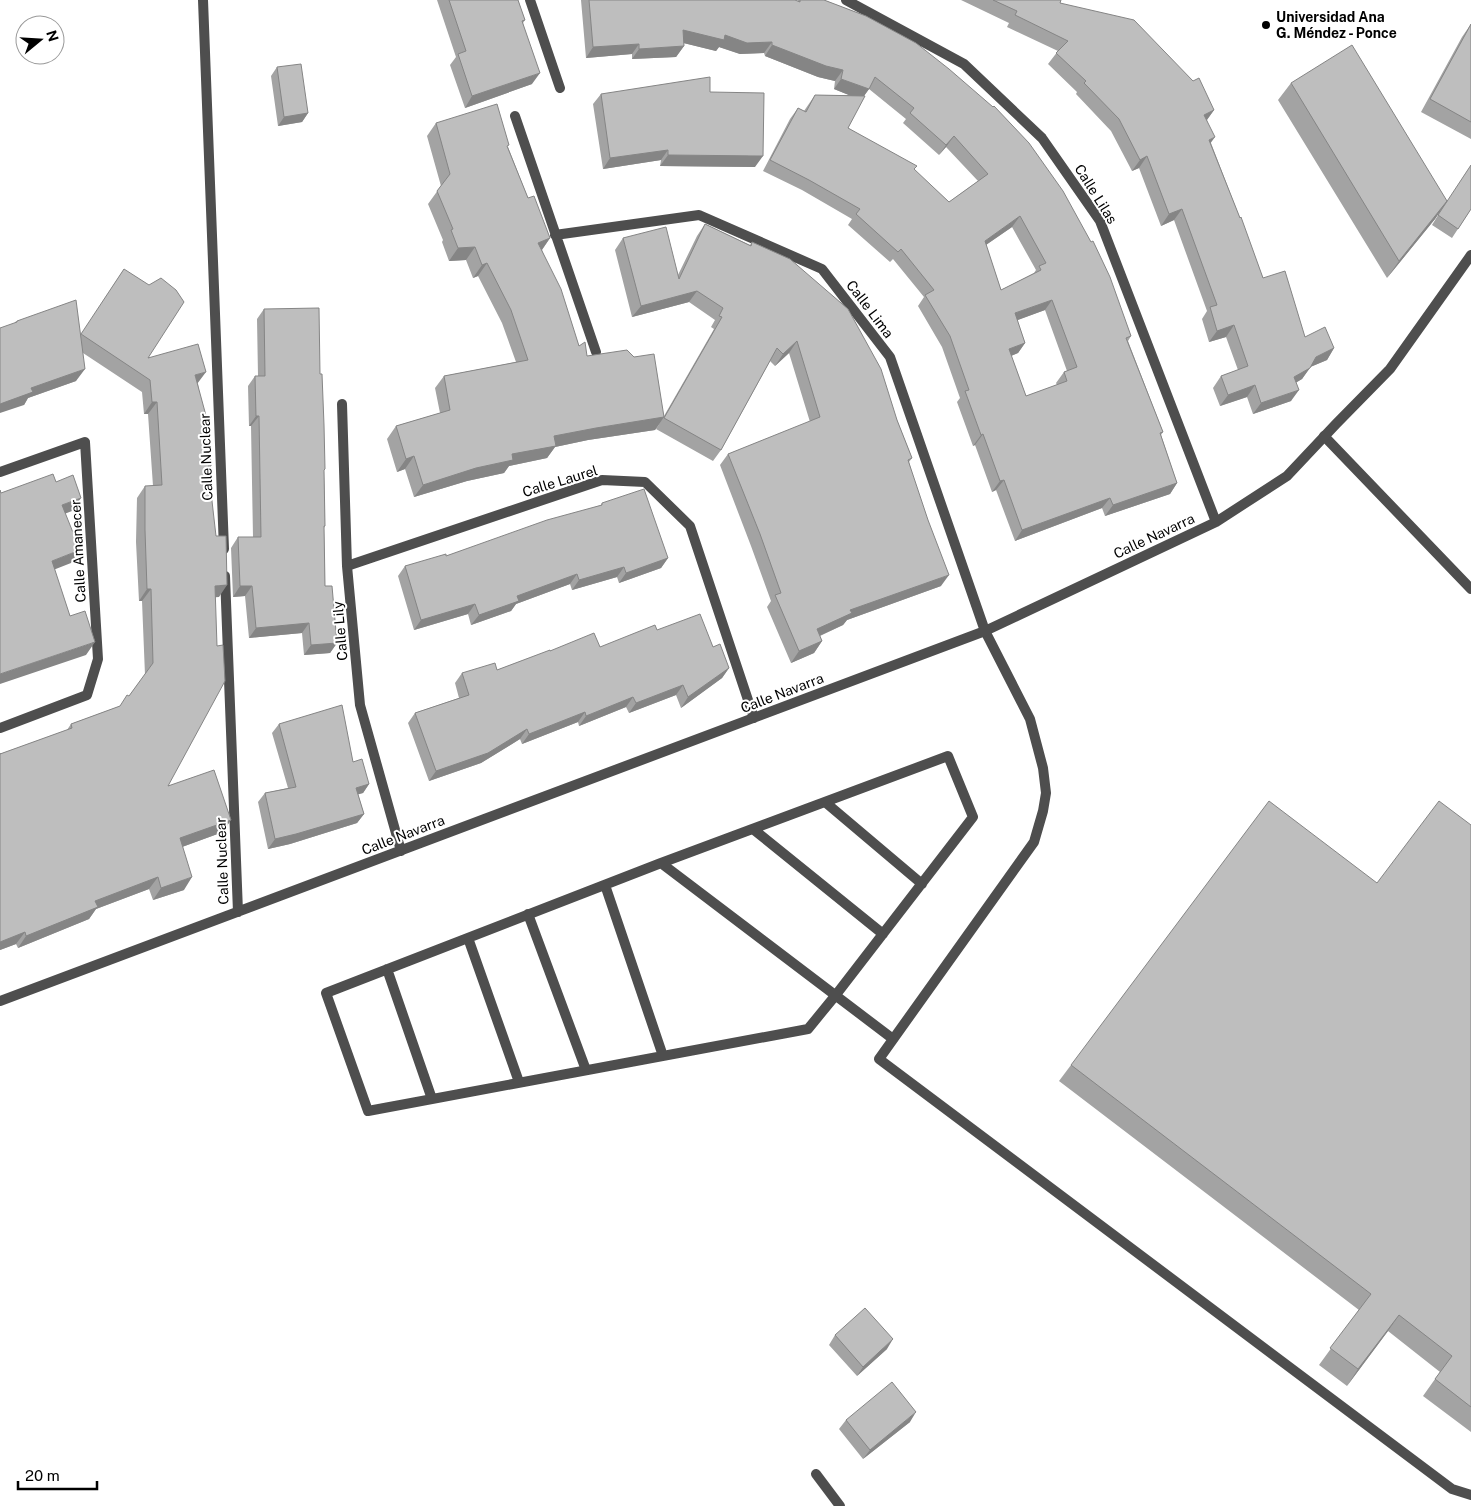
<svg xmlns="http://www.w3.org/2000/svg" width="1471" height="1506" font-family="'Public Sans',sans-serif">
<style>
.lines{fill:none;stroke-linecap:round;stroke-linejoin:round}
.lane{stroke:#4e4e4e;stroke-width:10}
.street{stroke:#4e4e4e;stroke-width:10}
.wall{fill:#a3a3a3;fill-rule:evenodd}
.shaded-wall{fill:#858585}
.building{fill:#bebebe;stroke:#858585;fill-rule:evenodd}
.poi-dot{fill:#000;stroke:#fff;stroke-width:2}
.labels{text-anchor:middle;stroke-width:4;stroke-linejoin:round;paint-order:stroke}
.poi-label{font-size:14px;font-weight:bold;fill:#000;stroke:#fff;text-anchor:start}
.street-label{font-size:14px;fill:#000;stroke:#fff}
</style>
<rect width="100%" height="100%" fill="#fff"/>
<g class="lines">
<!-- lane -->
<path class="lane" d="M1324,436l147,153
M985,631l45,88 13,49 3,25 -3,18 -9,31 -155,217 573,430 19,6
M825,802l97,82
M753,829l130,105
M661,863l287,-107 25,61 -138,179 -27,33 -440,82 -42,-118 335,-130 232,176
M605,885l58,171
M528,914l58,156
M468,938l51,144
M387,969l45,130"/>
<!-- street -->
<path class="street" d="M203,0l21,549
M530,0l30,88
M846,0l118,64 78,74 58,83 116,301
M515,116l81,236
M555,235l144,-20 123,54 68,88 95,274
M342,404l5,162 13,139 41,146
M0,472l85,-30 13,217 -11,36 -87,33
M347,566l255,-86 43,2 45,44 64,192
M225,576l13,336
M0,1001l985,-370 231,-109 71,-46 49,-52 54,-55 81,-114
M816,1474l24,32"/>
</g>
<!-- wall -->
<path class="wall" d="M437,0h81l7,20 -2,3 9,61 -67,24 -15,-43 6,-8z
M581,0h214l2,1 1,-1h26l42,16 265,320 -3,5 35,91 -2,3 16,48 -7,11 -65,22 -3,-8 -87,33 -19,-51 -4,2 -17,-47 -2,1 -16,-44 3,-4 -18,-51 -24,-41 6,-9 -31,-38 -3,3 -42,-37 4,-6 -50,-29 -39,-19 27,-52 8,-11 6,3 11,-16h34l-15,-6 1,-8 -17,-4 -53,-21 -1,-3 -24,1 -21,-7 -3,4 -32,-8v3l-8,11 -44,2v-5l-46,4zM869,89l37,30 -3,4 36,32 7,-8 32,34 -29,21 -35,-32 -66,-42 16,-32zM1012,227l24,43 -2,3 -33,17 -15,-45zM1045,310l22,61 -3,1 -8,11 1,2 -31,11 -15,-40 7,-3 7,-10 -8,-23z
M961,0h100l-1,3 154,107 -7,10 4,23 52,135 42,59 29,11 -7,12 -17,7 -8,12 -6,3 -5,19 -38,13 -6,-17 -27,9 -7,-18 8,-12 17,-6 -12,-33 -17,5 -7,-23 5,-8 -33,-91 -13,6 -22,-58 -7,3 -21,-40 -35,-37 1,-2 -29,-28 10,-13 -51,-24 2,-4z
M1471,24v115l-50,-27 41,-75z
M277,67l31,46 -6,9 -24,4 -7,-50z
M1291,83l156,118 24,8 -19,29 -20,-13 13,-21 -10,15 -48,59 -109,-178z
M710,92l45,75 -95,-1 1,-6 -58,9 -10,-65 8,-10z
M436,123l72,24 20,51 22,40 -8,12 37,96 8,10 77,60 50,-87 -3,-2 4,-7 -26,-18 -57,15 -17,-67 8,-12 55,37 19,-39 8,-12 45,21 2,-3 145,178 15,38 -3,4 32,124 -94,34 -4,5 -23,11 2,5 -8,12 -23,10 -24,-56 4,-6 -20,-55 -31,-81 8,-11 82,-32 -21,-69 -14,13 -5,-5 -49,89 -8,11 -57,-32 4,-6 -5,7 -67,10 -33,7 -8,11 -38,8 -5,7 -37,8 -53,16 -9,-28 -8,3 -10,-33 9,-13 44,-13 -5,-25 9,-12 72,-14 -14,-39 -24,-47 -5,2 -7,-18 -17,1 -7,-19 1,-2 -15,-36 13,-18 -14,-50z
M124,269l24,89 50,26 13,82 -3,4 11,127h-4l-47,189 55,46 -41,15 2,43 -31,10 -4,-11 -53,20 -7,10 -71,29 -2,-4 -16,6v-197v1l67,-24 4,-6 49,-18 9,-10 16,-21 -3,-74h-3l-3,-59 1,-44 8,-12h8l-5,-72h-4l-2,-22 -59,-39 -7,28 -48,17 -4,7 -9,-83 2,-1 64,14z
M264,309l56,65 4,98 1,54 -1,2 1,58 12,57 -7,10 -26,2 -2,-22 -53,5 -4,-42 -12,1 -2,-49 7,-11h15l-2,-111h-2l-1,-40 7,-10h3l-1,-57z
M602,503l66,55 -7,10 -42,15 -2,-6 -45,13 -2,-6 -54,20 -5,7 -40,14 -3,-11 -54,16 -16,-54 7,-10 41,-10 155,-51z
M657,630l56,17 16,21 -7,10 -41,30 -5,-13 -47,18 -3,-6 -47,19 -1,-4 -56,22 -2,-5 -39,24 -52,18 -21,-58 7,-10 44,-15 -4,-15 7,-10 35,-3 53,-19 50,-4z
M279,724l74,38 16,22 -6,9 -5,1 6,20 -7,9 -67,21 -22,5 -10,-47 7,-9 23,-5 -16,-55z
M1471,825v607l-48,-36 17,-24 -52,-41 -41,55 -28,-21 40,-55 -300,-229 12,-16 306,-182z
M835,1335l52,14 -30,27 -28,-31z
M846,1420l64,2 -47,37 -24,-30z"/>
<!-- shaded-wall -->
<path class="shaded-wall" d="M683,30l42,5 47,7 -8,11 -24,1 -21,-7 -3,4 -41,-10z
M639,44l-7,10 -46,4 7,-11z
M772,45l71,25 -8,11 -17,-4 -53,-21z
M684,46l-8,11 -44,2 7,-10z
M540,73l-8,11 -67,24 7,-12z
M841,79l28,10 -8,11 -27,-11z
M1214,110l-8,11 -2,-6z
M308,113l-6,9 -24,4 6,-9z
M954,136l-8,11 -7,8 7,-10z
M1215,137l-8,11 2,-8z
M668,150l-7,10 -58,9 7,-11z
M668,155l95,1 -8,11 -95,-1z
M1147,156l-8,12 -7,3 8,-11z
M1447,201l-12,18 -48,59 12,-17z
M1182,209l-8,11 -13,6 8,-12z
M1020,216l-8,11 -35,24 8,-10z
M550,238l-9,13 -3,-8z
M475,247l-9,13 -17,1 9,-13z
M487,263l-9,13 -5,2 9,-13z
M697,291l-8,11 -57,15 9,-11z
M1052,300l-7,10 -38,14 8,-11z
M1234,325l-8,12 -17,5 8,-11z
M797,341l-8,12 -14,13 8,-12z
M1025,343l-7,10 -17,7 8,-11z
M1334,348l-7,12 -19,8 8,-11z
M1310,368l-8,11 -16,10 8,-12z
M85,369l-9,12 -48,17 -4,7 -24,8v-9l31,-16z
M206,372l-9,12 -2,-9z
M1255,385l-8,12 -27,9 8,-11z
M1299,390l-8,11 -38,13 8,-11z
M152,402h5l-9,12h-4z
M256,416h3l-8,10h-2z
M664,417l-9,13 -67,10 -33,7 -8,11 -38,8 -5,7 -37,8 -53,16 9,-12 89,-31 42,-18 42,-8z
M983,434l-8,11 -2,1 8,-11z
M414,456l-9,13 -8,3 9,-13z
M1004,480l-8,10 -4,2 8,-11z
M1177,483l-7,11 -65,22 8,-11z
M81,498l-9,13 -18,7 8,-13z
M1110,498l-8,10 -87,33 7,-11z
M80,550l-9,13 -28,11 9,-13z
M668,558l-7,10 -42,15 7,-10z
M624,567l-7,10 -45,13 7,-10z
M577,574l-7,10 -54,20 -5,7 -40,14 8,-10 38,-19z
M949,575l-8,11 -94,34 -4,5 -35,16 9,-12 33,-19z
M227,585l-8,12 -13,1 9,-12z
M240,586h12l-7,10 -12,1z
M147,589h4l-9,12h-3z
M475,604l-7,10 -54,16 7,-10z
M309,623l-7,10 -53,5 7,-10z
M822,641l-8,12 -23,10 8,-12z
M95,642l-9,13 -86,29v-10z
M337,643l-7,10 -26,2 7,-10z
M729,668l-7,10 -41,30 7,-11z
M683,685l-7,10 -47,18 7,-10z
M633,697l-7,10 -47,19 7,-10z
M585,712l-7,10 -56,22 7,-10z
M527,729l-7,10 -39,24 -52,18 7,-10z
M369,784l-6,9 -14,4 7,-9z
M364,814l-7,9 -67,21 -22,5 7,-10z
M231,820l-8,12 -52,19 9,-13z
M158,877l-9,12 -53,20 -7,10 -71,29 8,-12 69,-35z
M192,877l-8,13 -31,10 8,-12z
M25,932l-9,12 -16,6v-8z
M1399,1315l-11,16 -41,55 11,-17z
M893,1339l-6,10 -30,27 6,-9z
M916,1412l-6,10 -47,37 7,-9z"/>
<!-- building -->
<path class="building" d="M449,0h69l7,20 -3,1 18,52 -68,23 -14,-42 8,-3z
M589,0h206l5,2v-2h24l42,16 50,27 33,26 44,38 1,-1 35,37 34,48 28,51 2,-1 17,36 21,59 -5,2 37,94 -3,1 17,50 -64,22 -3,-7 -88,32 -18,-50 -4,1 -17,-47 -2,1 -16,-44 4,-1 -19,-54 -25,-41 9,-5 -33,-41 -3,3 -42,-38 4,-5 -51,-29 -39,-20 28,-52 8,4 9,-17 50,1 -17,32 69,38 -3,3 35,33 39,-28 -34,-38 -8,9 -36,-32 4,-5 -39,-31 -6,12 -28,-10 2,-9 -17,-4 -54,-21v-3l-25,1 -22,-8 -1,5 -41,-10 1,16 -45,3v-5l-46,3zM1020,216l26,47 -7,3 2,4 -40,20 -16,-49zM1052,300l25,67 -13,5 3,9 -41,15 -17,-47 16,-6 -10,-30z
M993,0h68l-1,3 74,17 59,61 6,-3 15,32 -10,5 11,22 -6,3 31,78 1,-1 22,61 22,-7 20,66 20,-10 9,21 -18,9 -6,11 -16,9 5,13 -38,13 -6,-18 -27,10 -7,-19 27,-10 -14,-41 -17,6 -7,-24 7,-2 -35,-96 -13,5 -22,-58 -7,4 -21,-41 -35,-36 2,-2 -30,-28 12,-12 -53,-26 2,-4z
M1471,24v98l-41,-23z
M1352,45l95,156 -48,60 -108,-178z
M301,64l7,49 -24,4 -7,-50z
M710,77v15l54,1 -1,63 -95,-1v-5l-58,8 -9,-64z
M497,104l12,41 -2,1 21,52 6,-2 16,42 -12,5 23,46 18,57 6,-4 2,14 40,-6 7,7 20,-3 10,63 -68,11 -42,8 2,10 -44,8 1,6 -37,8 -53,17 -9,-29 -8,3 -10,-33 54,-16 -6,-34 84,-16 -17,-50 -24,-47 -5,2 -7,-18 -17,1 -7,-18 2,-1 -16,-38 13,-17 -14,-51z
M1471,165v44l-13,20 -20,-14z
M705,224l46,22 1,-4 38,17 58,50 33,60 16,51 15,38 -4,2 20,60 21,55 -99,35 2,3 -35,16 5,12 -23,10 -24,-56 6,-2 -21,-59 -32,-80 92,-37 -23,-76 -14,13 -6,-6 -56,102 -57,-32 58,-101 -3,-1 4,-8 -26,-17 -56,15 -18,-68 43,-11 13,52z
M124,269l25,16 12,-7 15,12 8,12 -36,56 50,-14 8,28 -11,3 13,48 3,43h-3l8,70h10l1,49 -12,1 2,60 6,-1 2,36 -57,105 46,-16 17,50 -51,18 12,39 -31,11 -3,-11 -63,24 3,6 -72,29 -1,-4 -25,10v-189v1l72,-26 -1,-4 49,-18 7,-11 2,1 24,-33 -2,-74h-4l-2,-59v-44l17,-1 -5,-83h-5l-2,-22 -69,-46z
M76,300l9,69 -54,19 2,4 -33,12v-76l17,-6v-1z
M319,308l1,66h2l2,51 1,44 -1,1 1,56h-1l1,60h7l5,57 -26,2 -2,-22 -53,5 -4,-42h-12l-2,-49h23l-2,-121h-3l-1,-40h10l-1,-67z
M53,474l3,8 17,-7 8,23 -19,7 18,45 -28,11 18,55 15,-5 10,31 -95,32v-184l1,3z
M644,489l24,69 -42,15 -2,-6 -45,13 -2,-6 -60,22 2,5 -40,14 -4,-11 -54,16 -16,-54 41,-12v2l101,-36 55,-15v-2z
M700,614l13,33 7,-3 9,24 -41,29 -5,-12 -47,18 -3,-6 -47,19 -1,-4 -56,22 -2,-5 -39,24 -52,18 -21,-58 54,-18 -7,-22 33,-10 2,7 53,-20v1l44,-18 6,14 55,-22 2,5z
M342,705l11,57 9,-3 7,25 -13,4 8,26 -68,20 -21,5 -10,-46 31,-6 -17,-63z
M1269,801l108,82 62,-82 32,24v582l-36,-28 17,-23 -53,-41 -41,54 -28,-21 41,-54 -300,-229z
M865,1308l28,31 -30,28 -28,-32z
M892,1382l24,30 -46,38 -24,-30z"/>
<!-- markers -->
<circle class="poi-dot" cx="1266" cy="25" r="5"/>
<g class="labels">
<!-- poi labels -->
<g class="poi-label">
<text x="1276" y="22">Universidad Ana<tspan x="1276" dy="16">G. Méndez - Ponce</tspan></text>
</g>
<!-- street labels -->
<g class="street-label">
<text transform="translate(1096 194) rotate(58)" y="5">Calle Lilas</text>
<text transform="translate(870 309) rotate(53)" y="5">Calle Lima</text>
<text transform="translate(206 457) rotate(-92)" y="5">Calle Nuclear</text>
<text transform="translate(560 481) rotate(-17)" y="5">Calle Laurel</text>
<text transform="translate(1154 536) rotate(-25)" y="5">Calle Navarra</text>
<text transform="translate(78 551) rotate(-93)" y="5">Calle Amanecer</text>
<text transform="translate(340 631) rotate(-95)" y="5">Calle Lily</text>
<text transform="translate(782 693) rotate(-21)" y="5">Calle Navarra</text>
<text transform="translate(403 835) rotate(-21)" y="5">Calle Navarra</text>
<text transform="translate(222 861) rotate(-92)" y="5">Calle Nuclear</text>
</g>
</g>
<!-- north arrow -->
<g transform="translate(40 40) rotate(72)"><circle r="24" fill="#ffffff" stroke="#999999"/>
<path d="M0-4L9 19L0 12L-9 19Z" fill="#000000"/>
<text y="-8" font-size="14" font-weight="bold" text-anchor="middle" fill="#000000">N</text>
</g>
<!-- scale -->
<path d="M18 1481v8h79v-8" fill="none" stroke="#000000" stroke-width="2.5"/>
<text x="25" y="1481" font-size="15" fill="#000000" stroke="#ffffff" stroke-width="4" paint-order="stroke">20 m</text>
</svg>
